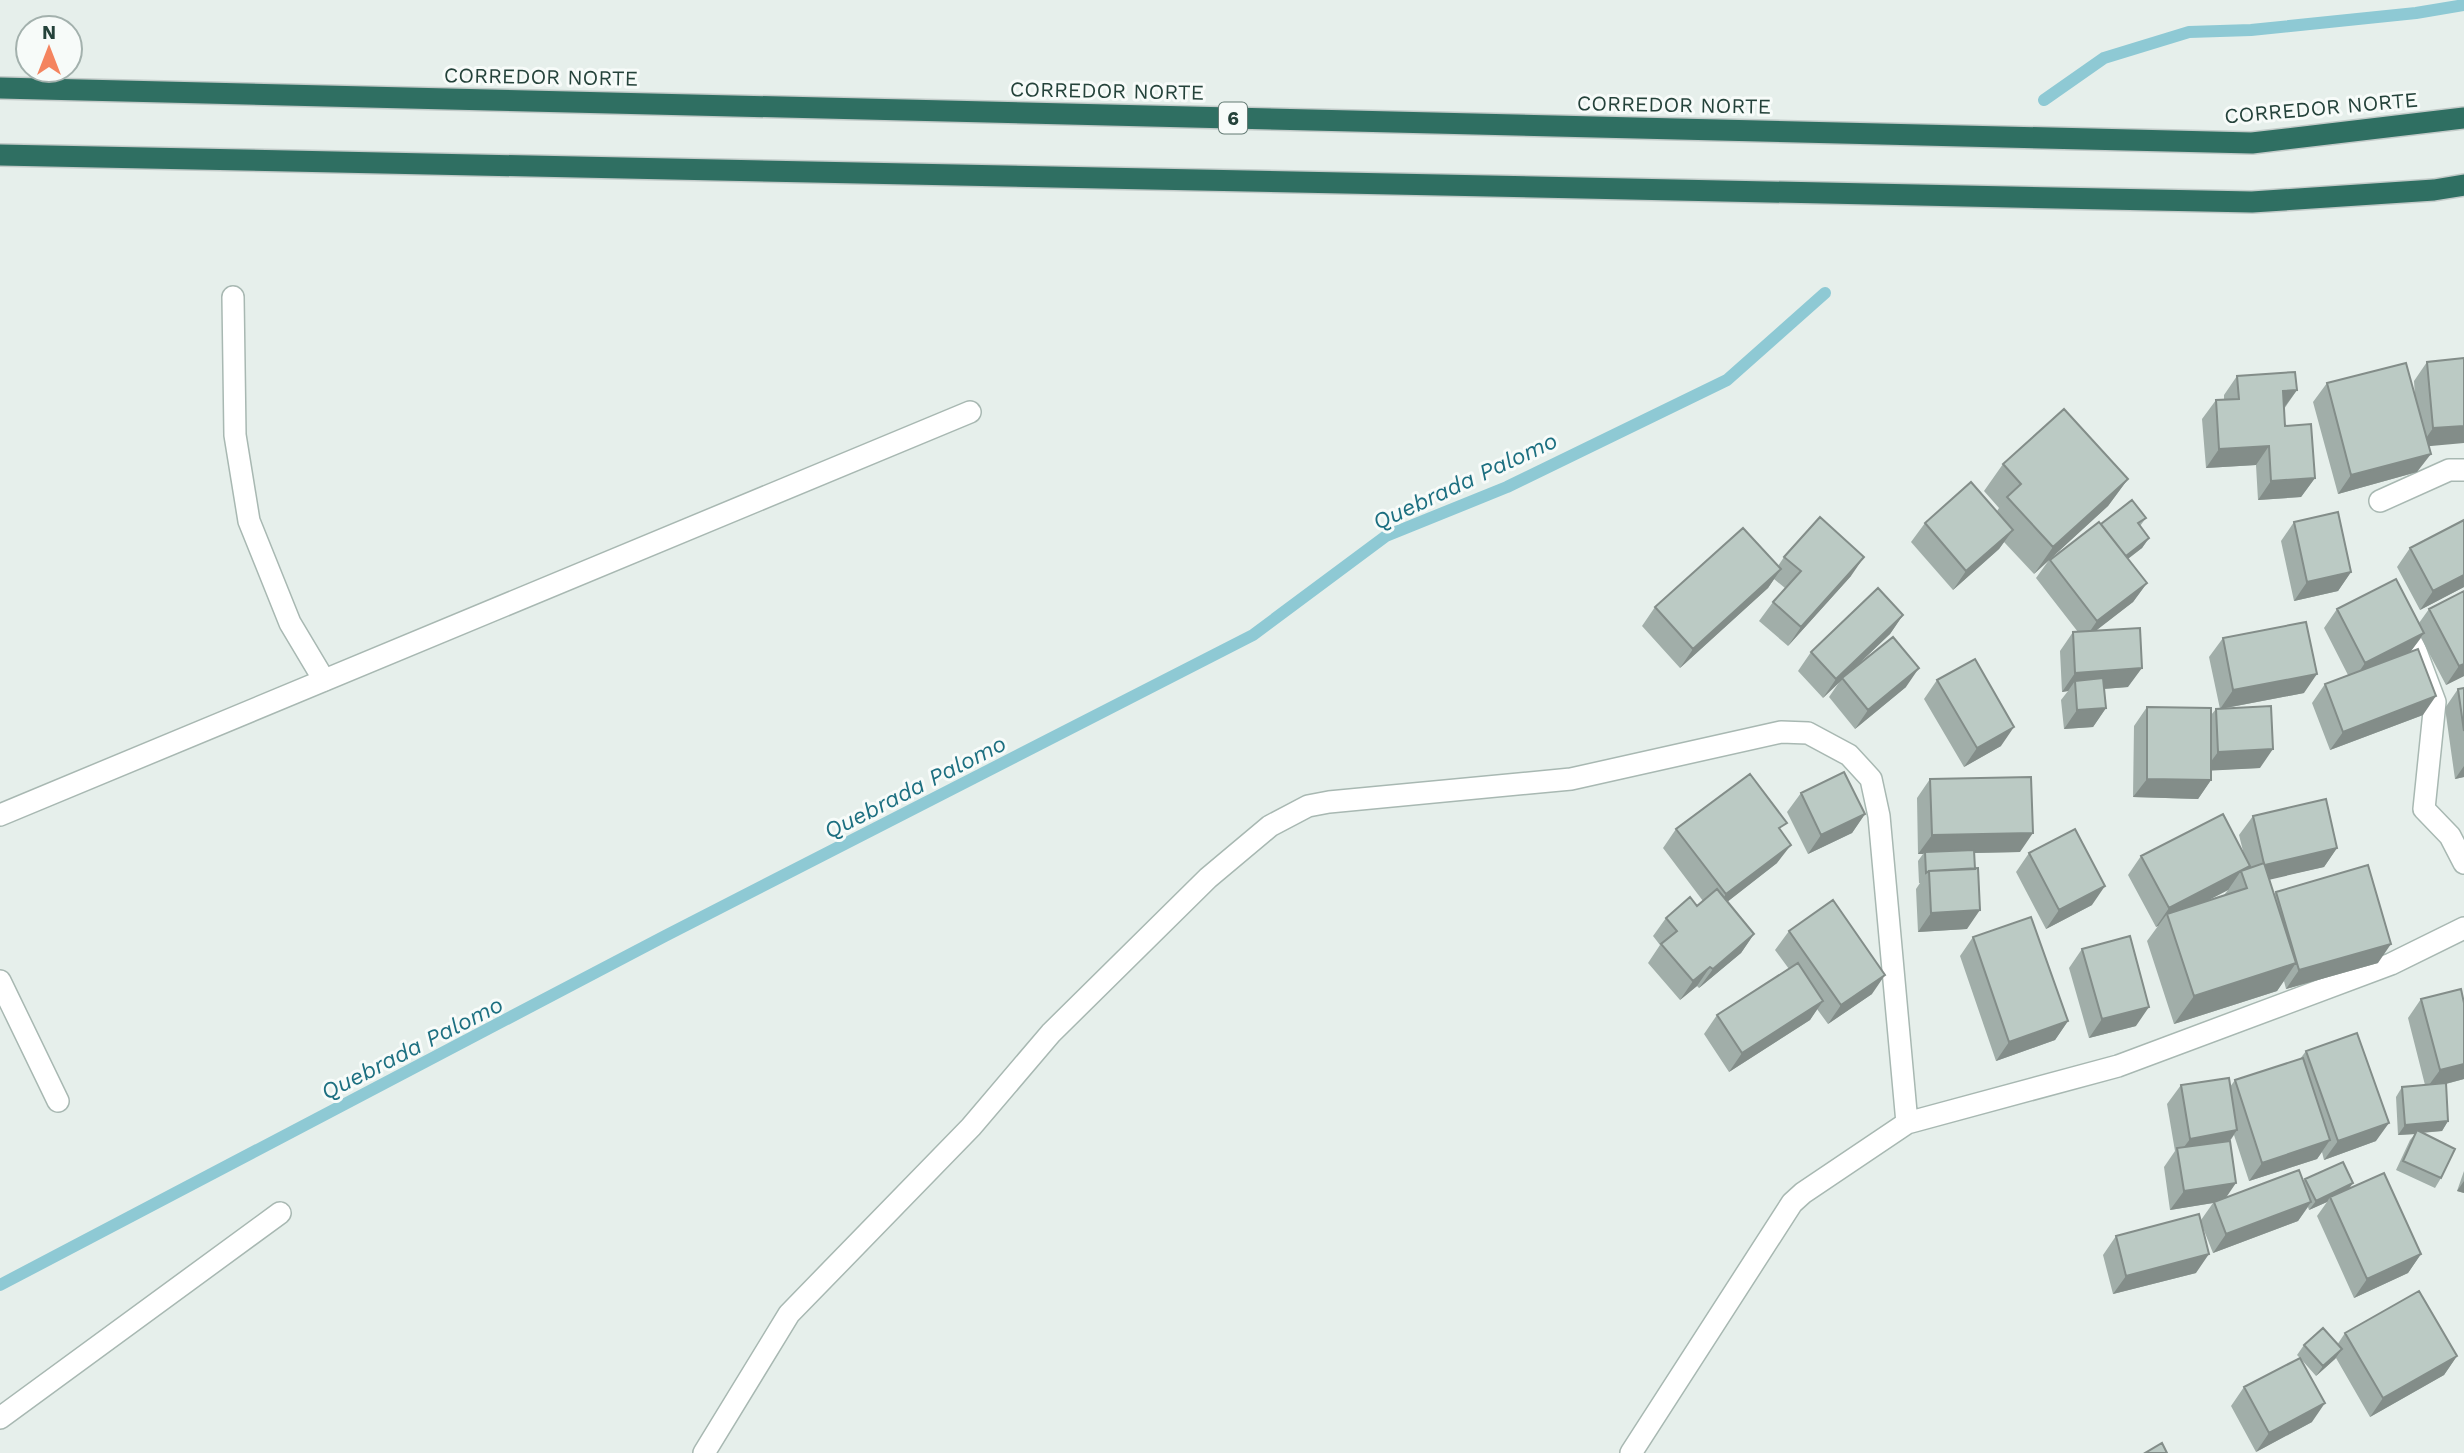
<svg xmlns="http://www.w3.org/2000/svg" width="2464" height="1453" font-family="'Work Sans',sans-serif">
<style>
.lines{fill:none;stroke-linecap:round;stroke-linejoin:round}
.stream{stroke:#8ec9d4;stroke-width:12}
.lane-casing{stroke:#a8b8b2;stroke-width:24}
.street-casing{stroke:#a8b8b2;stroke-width:24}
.highway-casing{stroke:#c2cac8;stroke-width:24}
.lane{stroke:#fff;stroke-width:21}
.street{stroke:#fff;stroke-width:21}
.highway{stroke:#2f6f62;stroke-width:21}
.wall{fill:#a1aea9;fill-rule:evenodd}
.shaded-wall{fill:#838d89}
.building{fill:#bbcac4;stroke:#838d89;stroke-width:2}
.labels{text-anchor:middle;stroke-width:6;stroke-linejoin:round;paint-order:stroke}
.shield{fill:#f7fbf9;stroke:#637a73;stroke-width:2}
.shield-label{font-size:19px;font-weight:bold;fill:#24423a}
.street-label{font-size:21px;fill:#24423a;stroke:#f7fbf9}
.water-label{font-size:23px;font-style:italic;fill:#1c6f80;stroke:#f7fbf9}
</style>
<rect width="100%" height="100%" fill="#e6efeb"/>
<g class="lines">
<!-- stream -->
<path class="stream" d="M2044,100l60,-42 85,-26 62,-2 165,-17 48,-8
M0,1285l665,-349 588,-301 133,-99 121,-49 220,-107 98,-87"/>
<defs>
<path id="lane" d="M233,297l2,138 14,86 41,102 34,57
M0,981l58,120"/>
<path id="street" d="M2380,501l69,-31h15
M2405,622l30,80 -11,107 26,27 14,27
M0,815l970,-403
M0,1418l280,-205
M704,1453l85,-139 182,-187 80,-94 157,-155 62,-52 38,-20 21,-4 242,-23 210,-47 27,1 41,22 22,24 8,37 28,307
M1631,1453l161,-250 11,-10 104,-70 211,-57 273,-102 73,-36"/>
<path id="highway" d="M0,88l2252,55 212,-25
M0,155l2252,47 182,-12 30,-5"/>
</defs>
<!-- lane casing -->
<use href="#lane" class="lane-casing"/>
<!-- street casing -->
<use href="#street" class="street-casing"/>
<!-- highway casing -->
<use href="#highway" class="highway-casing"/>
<!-- lane -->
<use href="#lane" class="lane"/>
<!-- street -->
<use href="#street" class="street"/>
<!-- highway -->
<use href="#highway" class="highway"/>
</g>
<!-- wall -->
<path class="wall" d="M2464,358l-47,114 -79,22 -25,-92 14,-19 88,14 -1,-16 13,-19z
M2237,376l60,14 -13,19 1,17 30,52 -14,19 -43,3 -2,-35 -50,3 -4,-49 14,-19h8v-5z
M2003,464l125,15 -20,27 -58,53 51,-35 45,-6 -6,8 9,12 -7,10 -14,11 19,24 -14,19 -37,28 32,57 -24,2 2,19 -13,19 -29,2 -3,-29 7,-9 -6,1 -2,-41 13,-19h5l-42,-54 13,-18 -15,14 -30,-32 -5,7 -46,41 -42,-48 14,-19 72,-12 2,-3 -15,-17z
M2464,520v67l-44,23 -23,-43 13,-19z
M2294,522l57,50 -13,19 -44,10 -13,-60z
M1784,557l67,19 -63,70 -29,-25 14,-19 12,-14 -11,-9 -6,9 -88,80 -38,-42 13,-19 123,-41z
M2337,609l82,14 10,-14 35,67 -18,9 -25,-47 -10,13 12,64 -93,35 -18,-47 13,-19 23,-9 -24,-47z
M1903,615l-13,19 -40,38 56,15 -51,42 -26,-32 11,-16 -17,17 -25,-27 13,-19z
M2223,638l81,55 -83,16 39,59 -49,2v10l-13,19 -65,-2 1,-71 13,-19 64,8 5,-6h4l-11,-52z
M1937,680l64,66 -37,21 -40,-68z
M2464,688v89l-9,2 -10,-71 13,-19z
M1930,779l90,73 -46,1 -7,76 -49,3 -2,-43 4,-6h-1l-1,-22 5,-7h-5l-1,-56z
M1801,793l64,21 -13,19 -44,21 -21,-42z
M2253,816l84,32 -13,19 -55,12 5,15 2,-2 102,71 -92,26 -2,-8 -7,10 -103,33 -27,-83 11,-15 -2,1 -28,-52 13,-19 103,-1 -5,-20zM2228,890l-4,5 -18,6z
M1676,829l105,2 -4,32 -50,39 27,32 -13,19 -42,35 -2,-2 -17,14 -32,-37 12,-18 -7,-9 13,-18 31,-12 6,-5 -40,-53z
M2029,853l63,52 -46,24 -30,-57z
M1789,931l83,63 -44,30 -11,-15 -7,11 -81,52 -25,-38 13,-19 72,-46 -14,-19z
M1973,937l95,84 -13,19 -59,21 -36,-105z
M2082,949l54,77 -47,12 -20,-70z
M2421,999l43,4v76l-18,5 2,37 -6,10 -20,2 19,45 -6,10 -39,-18 14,-30 5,-6 -17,1 -2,-38 6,-10 23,-2 -17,-67z
M2306,1051l70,90 -52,19 -2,-8 -5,7 -68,22 -15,-46 -4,6 -4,56 77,-15 2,-3 44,9 72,66 -13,19 -54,25 -37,-82 10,-14 -18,8 -1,-3 -10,14 -85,32 -12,-30 -5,50 -83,21 -10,-39 13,-19 85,-16 12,-17 -43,7 -6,-43 11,-16 -8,-47 14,-19 49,2 5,-7 65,-21z
M2464,1171v22l-7,-2z
M2345,1333l112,23 -13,19 -74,42 -34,-59 -20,18 -15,-17 11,63 -56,30 -25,-46 13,-19 56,-29 -3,-3 7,-10h33z"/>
<!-- shaded-wall -->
<path class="shaded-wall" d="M2297,390l-14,19v-18z
M2464,426v17l-44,4 13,-19z
M2269,446l-13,19 -50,3 13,-19z
M2431,454l-14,18 -79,22 13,-19z
M2315,478l-14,19 -43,3 13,-19z
M2128,479l-20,27 -74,68 19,-27z
M2013,530l-14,19 -46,41 13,-19z
M2149,538l-7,10 -29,22 7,-10z
M1864,557l-13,19 -63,70 13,-19z
M1781,569l-13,19 -88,80 13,-19z
M2351,572l-13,19 -44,10 13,-19z
M2464,575v12l-44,23 13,-19z
M2147,583l-14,19 -49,38 13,-19z
M1903,615l-13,19 -67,64 13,-19z
M2424,633l-13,18 -59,31 13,-19z
M2464,664v12l-18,9 13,-19z
M1919,668l-13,19 -51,42 13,-19z
M2142,668l-14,19 -52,4 -1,-10 -7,10 -6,1 13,-19z
M2317,674l-13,19 -84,16 13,-19z
M2436,696l-13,19 -93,35 13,-18z
M2106,708l-13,19 -29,2 13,-19z
M2014,727l-13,19 -37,21 13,-19z
M2273,749l-13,19 -56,3 14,-19z
M2464,766v11l-9,2z
M2147,779l64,1 -13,19 -65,-2z
M1865,814l-13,19 -44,21 13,-19z
M2033,833l-13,19 -95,2v-2l-2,2h-5l14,-19z
M1791,845l-14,18 -64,50 13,-19z
M2337,848l-13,19 -73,17 13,-19z
M2250,866l-7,10 -2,-5 -13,19 -59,31 -2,-7 -9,12 -2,1 13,-19z
M2105,886l-13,19 -46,24 13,-19z
M1980,910l-13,19 -49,3 13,-19z
M1754,934l-13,19 -42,35 14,-19z
M2391,944l-13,19 -92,26 13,-19z
M2296,963l-19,28 -103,33 20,-28z
M1710,967l-13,19 -17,14 13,-19z
M1885,975l-13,19 -44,30 13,-19z
M1823,1001l-13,19 -81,52 13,-19z
M2149,1007l-13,19 -47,12 13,-19z
M2068,1021l-13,19 -59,21 13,-19z
M2464,1064v15l-38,10 14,-19z
M2448,1121l-6,10 -26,2 1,-3 -2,4 -17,1 7,-10z
M2389,1123l-13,18 -52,19 14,-19z
M2237,1130l-13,19 -46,6 12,-16z
M2330,1140l-13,19 -68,22 13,-18z
M2464,1181v12l-7,-2z
M2236,1183l-13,19h-9l-1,1 -43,7 14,-19z
M2353,1183l-7,10 -16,4 -3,5 -18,8 7,-9z
M2311,1202l-13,19 -85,32 13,-19z
M2209,1254l-13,19 -83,21 13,-18z
M2421,1254l-13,19 -54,25 13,-19z
M2342,1349l-7,10 -19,17 7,-10z
M2457,1356l-13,19 -74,42 13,-19z
M2325,1403l-13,19 -56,30 13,-19z"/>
<!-- building -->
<path class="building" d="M2464,358v68l-31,2 -6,-66z
M2406,363l25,91 -80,21 -24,-92z
M2295,372l2,18 -14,1 2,35 26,-2 4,54 -44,3 -2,-35 -50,3 -3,-49 23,-1 -2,-23z
M2064,409l64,70 -75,68 -46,-50 14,-13 -18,-20z
M1971,482l42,48 -47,41 -41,-48z
M2132,500l14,18 -8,5 11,15 -23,18 -25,-32z
M2338,512l13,60 -44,10 -13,-60z
M1820,517l44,40 -63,70 -28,-25 28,-31 -17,-14z
M2464,520v55l-31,16 -23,-43z
M2099,522l48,61 -50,38 -47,-61z
M1743,528l38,41 -88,80 -38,-42z
M2396,579l28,54 -59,30 -28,-54z
M1878,588l25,27 -67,64 -25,-27z
M2464,591v73l-5,2 -30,-57z
M2306,622l11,52 -84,16 -10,-52z
M2140,628l2,40 -67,5 -2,-41z
M1893,637l26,31 -51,42 -26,-32z
M2418,649l18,47 -93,36 -18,-48z
M1975,659l39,68 -37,21 -40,-68z
M2103,678l3,30 -29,2 -2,-29z
M2464,688v43l-6,-42z
M2271,706l2,43 -55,3 -2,-43z
M2147,707l64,1v72l-64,-1z
M1844,772l21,42 -44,21 -20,-42z
M1750,774l37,49 -8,5 12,17 -65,49 -50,-65z
M2031,777l2,56 -101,2 -2,-56z
M2326,799l11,49 -72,17 -1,-1 -11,-48z
M2223,814l27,52 -81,42 -28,-52z
M2075,829l30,57 -46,24 -30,-57z
M1974,850l1,19 -46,2 -3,2 -1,-21z
M2264,863l32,100 -102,33 -27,-82 80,-26 -6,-17z
M2368,865l23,79 -92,26 -23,-78z
M1978,868l2,42 -49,3 -2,-42z
M1717,889l37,45 -41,35 -3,-2 -17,14 -32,-37 16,-13 -11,-13 24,-21 7,9z
M1833,900l52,75 -44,30 -52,-74z
M2031,917l37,104 -59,21 -36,-105z
M2130,936l19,71 -47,12 -20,-70z
M1798,963l25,38 -81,52 -25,-38z
M2461,989l3,14v61l-24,6 -19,-71z
M2357,1033l32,90 -51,18 -32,-90z
M2303,1058l27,82 -68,23 -27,-83z
M2229,1078l8,52 -47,9 -9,-54z
M2446,1083l2,38 -43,4 -3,-38z
M2417,1130l38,19 -14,29 -38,-17z
M2230,1141l6,42 -52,8 -7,-43z
M2343,1162l10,21 -37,18 -11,-22z
M2299,1170l12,32 -85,32 -12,-32z
M2384,1173l37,81 -54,25 -37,-82z
M2199,1214l10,40 -83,22 -10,-40z
M2419,1291l38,65 -74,42 -38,-65z
M2323,1328l19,21 -19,17 -19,-21z
M2300,1358l25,45 -56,30 -25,-46z
M2162,1443l5,10h-22z"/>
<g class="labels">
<!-- shield labels -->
<rect class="shield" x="1219" y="102.5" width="28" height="31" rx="5"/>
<g class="shield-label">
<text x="1233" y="125">6</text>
</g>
<!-- street labels -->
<g class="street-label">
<text transform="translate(541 77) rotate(1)" y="7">CORREDOR NORTE</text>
<text transform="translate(1107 91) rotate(1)" y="7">CORREDOR NORTE</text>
<text transform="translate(1674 105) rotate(1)" y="7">CORREDOR NORTE</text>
<text transform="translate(2321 108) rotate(-5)" y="7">CORREDOR NORTE</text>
</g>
<!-- water labels -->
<g class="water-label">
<text transform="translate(1465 481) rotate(-25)" y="8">Quebrada Palomo</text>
<text transform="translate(915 787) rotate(-27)" y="8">Quebrada Palomo</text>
<text transform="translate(412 1048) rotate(-27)" y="8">Quebrada Palomo</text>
</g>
</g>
<!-- north arrow -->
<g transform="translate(49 49)"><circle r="33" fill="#f7fbf9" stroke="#a3b1ad" stroke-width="2"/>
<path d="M0-5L12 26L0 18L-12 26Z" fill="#f4845f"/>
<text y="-10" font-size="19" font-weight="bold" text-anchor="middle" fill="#24423a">N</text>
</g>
</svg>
